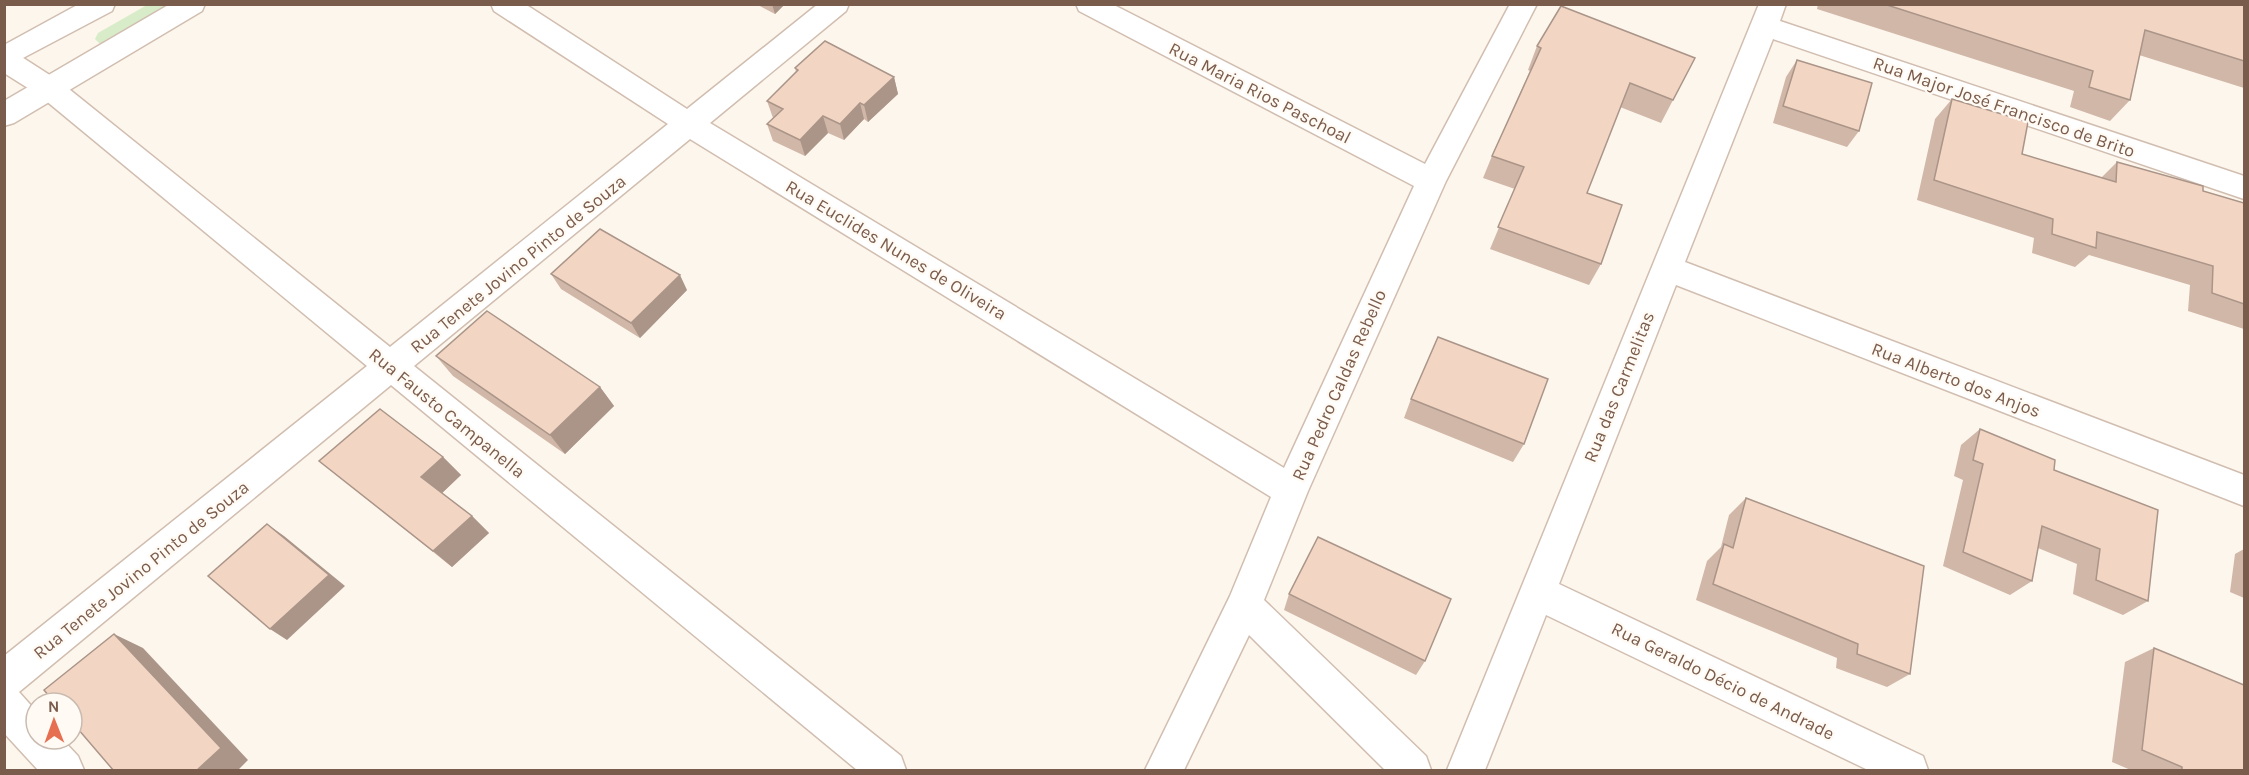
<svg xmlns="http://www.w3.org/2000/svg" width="2249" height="775" font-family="Karla,sans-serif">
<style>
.green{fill:#d8ecc9}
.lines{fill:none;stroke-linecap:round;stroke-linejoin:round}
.minor-casing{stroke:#d1beb0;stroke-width:3}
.tertiary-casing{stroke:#d1beb0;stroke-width:3}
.minor{fill:#fff;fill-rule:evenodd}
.tertiary{fill:#fff;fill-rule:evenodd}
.wall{fill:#d1b7a8}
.shaded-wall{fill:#aa9588}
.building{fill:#f3d5c3;stroke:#aa9588;stroke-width:1.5}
.labels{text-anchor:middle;stroke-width:4.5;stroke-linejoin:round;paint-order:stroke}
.street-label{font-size:18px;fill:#7a5c4d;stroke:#fffaf3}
</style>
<rect width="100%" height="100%" fill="#fdf6ec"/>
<!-- green -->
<path class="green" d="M147,5h28l-65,38 -10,1 -5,-5 3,-6z"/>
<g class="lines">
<defs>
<path id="minor" d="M491,4h34l162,105 131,-105h31l-3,7 -136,112 574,345 130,-282 -335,-175 -3,-7h36l313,160 85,-160h27l-91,177 -138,310 -44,109 162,156 5,14h-46l-136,-135 -65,135h-39l85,-174 41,-99 -581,-358 -276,227 487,390 5,14h-49l-466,-385 -372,307 17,19v28h26l16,17 6,14h-46l-34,-37v-77l363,-290 -328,-271 -35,-22v-24l10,3 45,29 331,266 278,-223 -174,-113z
M1759,4h27l-6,17 464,155v23l-471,-160 -88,223 559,213v31l-568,-221 -117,299 364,172 5,14h-60l-322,-155 -61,155h-38z"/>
<path id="tertiary" d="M79,4h36l-3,7 -108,57v-23z
M170,4h35l-3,7 -188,112 -10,3v-25z"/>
</defs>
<!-- minor casing -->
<use href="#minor" class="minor-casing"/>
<!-- tertiary casing -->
<use href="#tertiary" class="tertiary-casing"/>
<!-- minor -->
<use href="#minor" class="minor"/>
<!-- tertiary -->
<use href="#tertiary" class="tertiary"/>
</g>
<!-- wall -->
<path class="wall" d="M756,4h29l-10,10z
M1818,4h426v84l-105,-33 -9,45 -20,21 -40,-14 4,-16 -257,-82z
M1537,46l158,12 -34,65 -41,-16 -33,86 14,71 -12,21 -99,-36 25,-60 -32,-11 9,-22 38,-85 -2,-1z
M1797,60l62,71 -12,16 -74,-24 13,-46z
M795,68l99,9 4,17 -30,28 -4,-3 -20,21 -16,-7 -23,23 -32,-15 -6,-17 6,-6 -6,-17 29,-29z
M1952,99l70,55 79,24 16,-16 86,29 41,12v126l-56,-18 2,-26 -101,-30 -14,12 -43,-14 2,-15 -117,-38 18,-81z
M551,274l136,16 -47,48 -79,-49z
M436,356l164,31 14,19 -49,48 -112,-78z
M1411,399l113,45 -11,18 -109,-44z
M1980,429l74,41 94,131 -25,14 -50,-21 4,-30 -39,-16 -6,33 -22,14 -67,-29 20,-86 -9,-4 7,-31z
M443,457l18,18 -19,18 30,23 17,17 -37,34 -133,-106z
M1746,498l164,176 -23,13 -51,-19 1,-10 -141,-58 11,-39 14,-14 8,-32z
M2244,549v49l-14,-6 5,-38z
M1289,594l136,67 -9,14 -132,-65z
M2154,648l90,123h-111l-21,-9 13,-100z"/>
<!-- shaded-wall -->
<path class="shaded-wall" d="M772,4h13l-10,10z
M894,77l4,17 -30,28 -4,-17z
M860,103l4,16 -20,21 -4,-16z
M823,116l5,17 -23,23 -5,-16z
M680,275l7,15 -47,48 -9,-15z
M600,387l14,19 -49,48 -15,-19z
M443,457l18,18 -21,20 -19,-18z
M472,516l17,17 -37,34 -19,-16z
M267,524l17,12 61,50 -58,54 -17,-11z
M114,634l29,14 105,112 -11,11h-41z"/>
<!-- building -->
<path class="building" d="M1884,4h360v57l-99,-31 -15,70 -41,-13 4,-16z
M1561,6l134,52 -22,42 -43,-17 -43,110 35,12 -21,59 -103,-37 26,-60 -32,-11 49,-108 -4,-2z
M825,41l69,36 -30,28 -4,-2 -20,21 -17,-8 -23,24 -33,-16 16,-15 -16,-8 31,-31 -3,-2z
M1797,60l75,23 -13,48 -76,-25z
M1952,99l76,23 -6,32 94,28 1,-20 86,24v5l41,12v101l-32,-11 1,-27 -116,-34 -1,16 -44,-14 1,-15 -119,-39z
M600,229l80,46 -49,48 -80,-49z
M487,311l113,76 -50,48 -114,-79z
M1438,337l110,42 -24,65 -113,-45z
M380,409l63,48 -22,20 51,39 -39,35 -114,-90z
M1980,429l75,31 -1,10 104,40 -10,91 -52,-21 4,-31 -58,-23 -10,55 -69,-29 20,-88 -10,-4z
M1746,498l178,68 -14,108 -53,-20 1,-10 -145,-60 11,-40 9,4z
M267,524l62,51 -59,54 -62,-53z
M1318,537l133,62 -26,62 -136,-67z
M114,634l107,114 -25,23h-82l-42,-49v-19h-17l-11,-13z
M2154,648l90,37v86h-62v-4l-40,-17z"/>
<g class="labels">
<!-- street labels -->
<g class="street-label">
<text transform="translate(1260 93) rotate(27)" y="6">Rua Maria Rios Paschoal</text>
<text transform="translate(2004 107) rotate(19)" y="6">Rua Major José Francisco de Brito</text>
<text transform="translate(896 250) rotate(31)" y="6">Rua Euclides Nunes de Oliveira</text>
<text transform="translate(518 264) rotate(-39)" y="6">Rua Tenete Jovino Pinto de Souza</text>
<text transform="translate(1956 380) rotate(21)" y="6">Rua Alberto dos Anjos</text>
<text transform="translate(1339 385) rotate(-66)" y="6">Rua Pedro Caldas Rebello</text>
<text transform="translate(1619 387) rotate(-68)" y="6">Rua das Carmelitas</text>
<text transform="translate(447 413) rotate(39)" y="6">Rua Fausto Campanella</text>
<text transform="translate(141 570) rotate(-39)" y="6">Rua Tenete Jovino Pinto de Souza</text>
<text transform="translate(1723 681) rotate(26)" y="6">Rua Geraldo Décio de Andrade</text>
</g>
</g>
<!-- border -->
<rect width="2249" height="775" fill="none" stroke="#7a5c4d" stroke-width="12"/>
<!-- north arrow -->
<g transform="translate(54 721) rotate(359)"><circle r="28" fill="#fffaf3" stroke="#cabbb1" stroke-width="1.5"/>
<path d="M0-4.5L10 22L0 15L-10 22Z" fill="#e76f51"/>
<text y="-9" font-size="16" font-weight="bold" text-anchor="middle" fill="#7a5c4d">N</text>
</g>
</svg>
